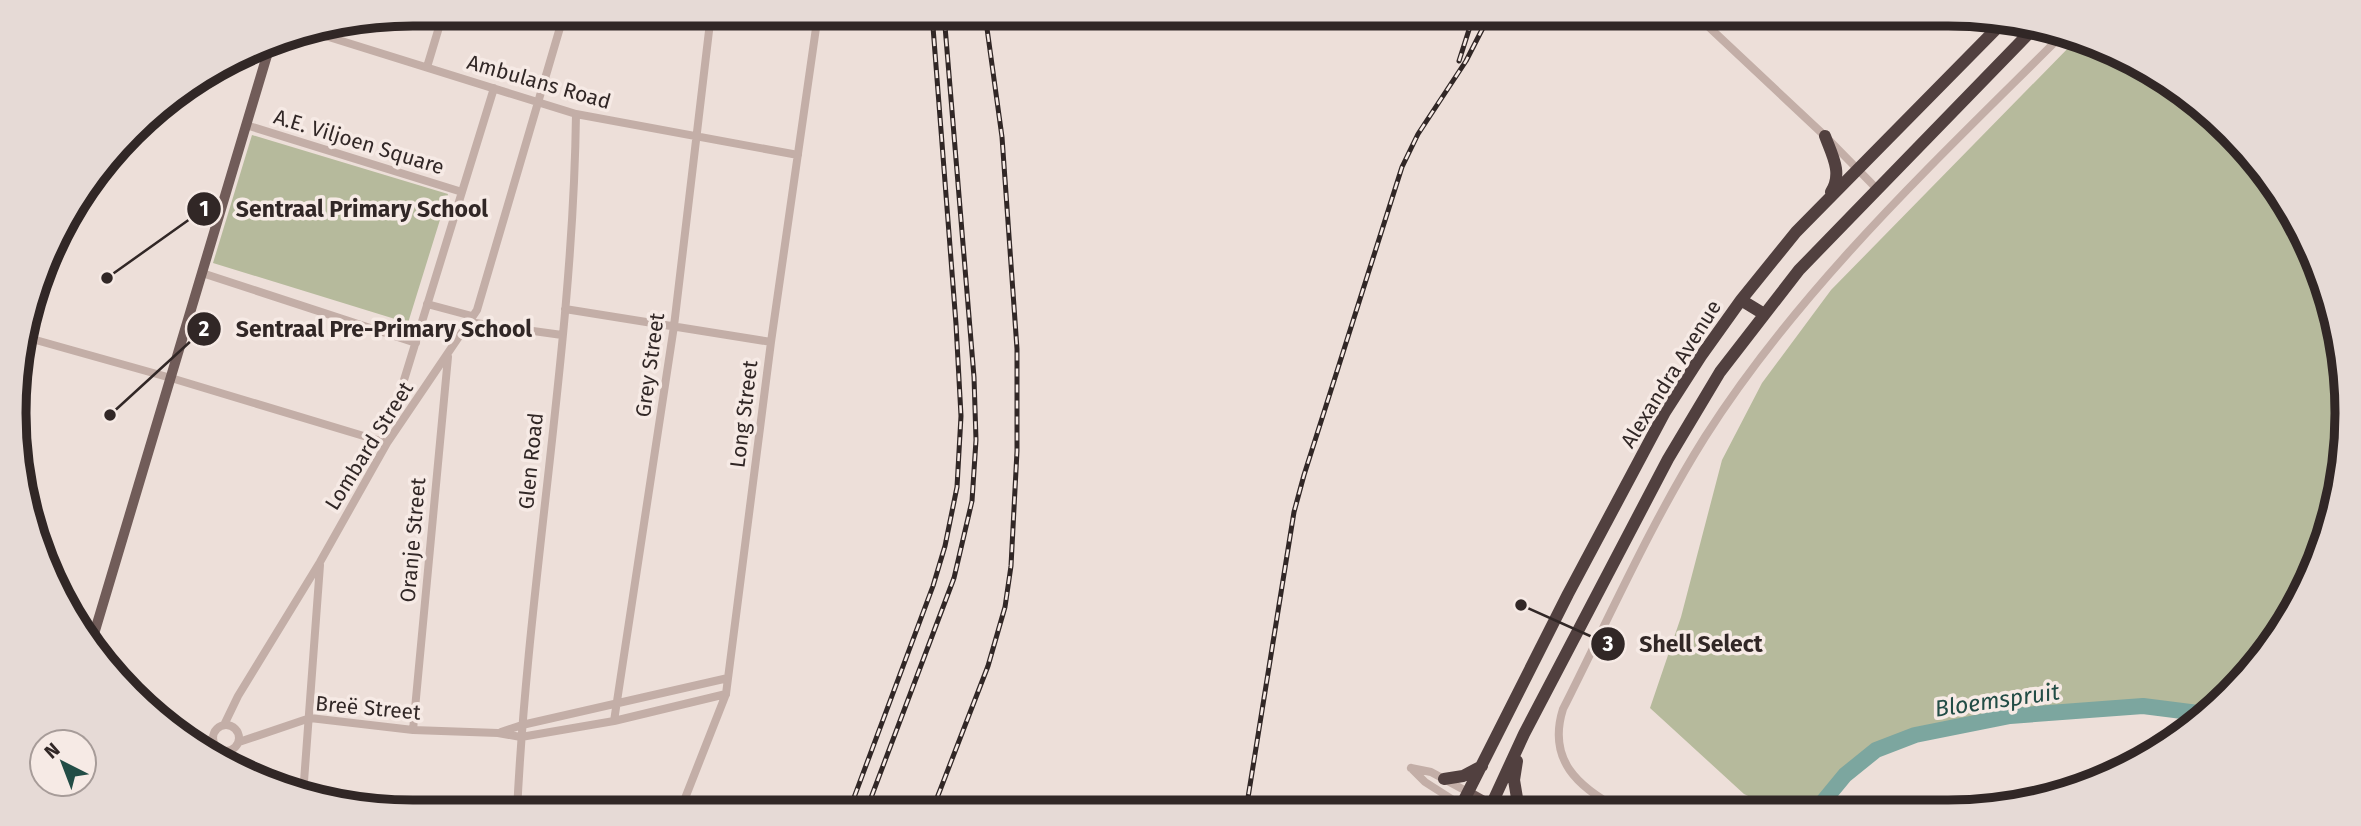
<svg xmlns="http://www.w3.org/2000/svg" width="2361" height="826" font-family="'Fira Sans',sans-serif">
<style>
.grass{fill:#b6ba9c}
.lines{fill:none;stroke-linecap:round;stroke-linejoin:round}
.river{stroke:#7ca69f;stroke-width:16}
.minor{stroke:#c3aea7;stroke-width:8}
.major{stroke:#715c59;stroke-width:10}
.highway{stroke:#51403f;stroke-width:12}
.rail-casing{stroke:#312726;stroke-width:5}
.rail{stroke:#f6eae5;stroke-width:2.5;stroke-dasharray:8;stroke-linecap:butt}
.labels{text-anchor:middle;stroke-width:7;stroke-linejoin:round;paint-order:stroke}
.street-label{font-size:21px;fill:#312726;stroke:#f6eae5}
.water-label{font-size:23px;font-style:italic;fill:#224d46;stroke:#f6eae5}
.rim{fill:none;stroke:#312726;stroke-width:9}
.leader{fill:none;stroke:#312726;stroke-width:2.5}
.callout-dot{fill:#312726;stroke:#f6eae5;stroke-width:2.5}
.mark-label{font-size:21px;text-anchor:middle;font-weight:bold;fill:#fff}
.callout-label{font-size:23px;text-anchor:middle;font-weight:bold;fill:#312726;stroke:#f6eae5;stroke-width:7;stroke-linejoin:round;paint-order:stroke}
</style>
<rect width="100%" height="100%" fill="#eddfd9"/>
<!-- grass -->
<path class="grass" d="M2076,40l115,56 102,117 51,148 -11,155 -40,97 -81,99 -6,2 -63,-8 -133,10 -95,19 -39,15 -31,25 -28,34h-41l-32,-15 -94,-86 31,-91 41,-157 40,-77 69,-93z
M252,135l196,59 -40,129 -195,-60z"/>
<g class="lines">
<!-- river -->
<path class="river" d="M1817,809l28,-34 31,-25 39,-15 95,-19 133,-10 63,8 6,-2"/>
<!-- minor -->
<path class="minor" d="M1695,14l130,122 52,53
M316,33l260,81 222,41
M427,67l16,-53
M246,125l216,67
M202,273l214,70
M427,304l45,12
M565,309l206,33
M468,322l94,13
M25,337l146,41 216,65
M400,393l94,-305
M614,721l60,-395 37,-312
M213 738a13 13 0 1 1 26 0a13 13 0 1 1-26 0Z
M224,725l14,-29 82,-134 67,-119 90,-133 87,-296
M413,730l35,-373
M501,732l21,-7 206,-47
M239,742l71,-24 103,12 85,3 23,4 93,-16 112,-27
M196,747l17,-9
M1411,768l14,14 36,23
M1411,768l20,4 37,20
M303,795l17,-230
M1619,809c-41,-22 -72,-49 -56,-100 46,-91 88,-186 142,-272 97,-152 232,-277 358,-403
M680,811l46,-117 45,-352 47,-328
M517,812c11,-233 56,-464 59,-698"/>
<!-- major -->
<path class="major" d="M91,644l180,-602
M1468,792l32,18"/>
<!-- highway -->
<path class="highway" d="M1825,136c7,19 18,37 6,56
M1741,300l23,14
M1517,761l-3,19 5,30
M1444,779l19,-3 19,-10
M1459,810l109,-216 97,-182 36,-56 40,-56 55,-68 208,-211
M1489,810l35,-76 144,-275 52,-87 79,-102 237,-244"/>
<defs>
<path id="rail" d="M1459,61l15,-47
M1246,810l48,-298 10,-37 98,-308 16,-33 48,-73 24,-47
M849,811l84,-225 12,-40 12,-59 4,-71 -5,-92 -24,-310
M866,811l88,-233 18,-77 4,-61 -2,-63 -30,-363
M932,811l56,-145 17,-59 6,-41 6,-115v-102l-15,-212 -17,-123"/>
</defs>
<!-- rail casing -->
<use href="#rail" class="rail-casing"/>
<!-- rail -->
<use href="#rail" class="rail"/>
</g>
<g class="labels">
<!-- street labels -->
<g class="street-label">
<text transform="translate(539 82) rotate(16)" y="7">Ambulans Road</text>
<text transform="translate(359 142) rotate(17)" y="7">A.E. Viljoen Square</text>
<text transform="translate(650 365) rotate(-82)" y="7">Grey Street</text>
<text transform="translate(1671 374) rotate(-58)" y="7">Alexandra Avenue</text>
<text transform="translate(744 414) rotate(-83)" y="7">Long Street</text>
<text transform="translate(369 446) rotate(-58)" y="7">Lombard Street</text>
<text transform="translate(531 461) rotate(-84)" y="7">Glen Road</text>
<text transform="translate(413 540) rotate(-85)" y="7">Oranje Street</text>
<text transform="translate(368 708) rotate(5)" y="7">Breë Street</text>
</g>
<!-- water labels -->
<g class="water-label">
<text transform="translate(1997 700) rotate(-8)" y="8">Bloemspruit</text>
</g>
</g>
<!-- crop -->
<path d="M0 0H2361V826H0ZM413 26H1948A387 387 0 0 1 2335 413V413A387 387 0 0 1 1948 800H413A387 387 0 0 1 26 413V413A387 387 0 0 1 413 26Z" fill="#e6dad6" fill-rule="evenodd"/>
<path class="rim" d="M413 26H1948A387 387 0 0 1 2335 413V413A387 387 0 0 1 1948 800H413A387 387 0 0 1 26 413V413A387 387 0 0 1 413 26Z"/>
<!-- callouts -->
<path class="leader" d="M107 278L204 209M110 415L204 329M1521 605L1608 644"/>
<g class="callout-dot">
<circle cx="107" cy="278" r="7"/>
<circle cx="110" cy="415" r="7"/>
<circle cx="1521" cy="605" r="7"/>
<circle cx="204" cy="209" r="18"/>
<circle cx="204" cy="329" r="18"/>
<circle cx="1608" cy="644" r="18"/>
</g>
<g class="mark-label">
<text x="204" y="216">1</text>
<text x="204" y="336">2</text>
<text x="1608" y="651">3</text>
</g>
<g class="callout-label">
<text x="362" y="217">Sentraal Primary School</text>
<text x="384" y="337">Sentraal Pre-Primary School</text>
<text x="1701" y="652">Shell Select</text>
</g>
<!-- north arrow -->
<g transform="translate(63 763) rotate(318)"><circle r="33" fill="#f6eae5" stroke="#a79c99" stroke-width="2"/>
<path d="M0-5L12 26L0 18L-12 26Z" fill="#224d46"/>
<text y="-10" font-size="19" font-weight="bold" text-anchor="middle" fill="#312726">N</text>
</g>
</svg>
